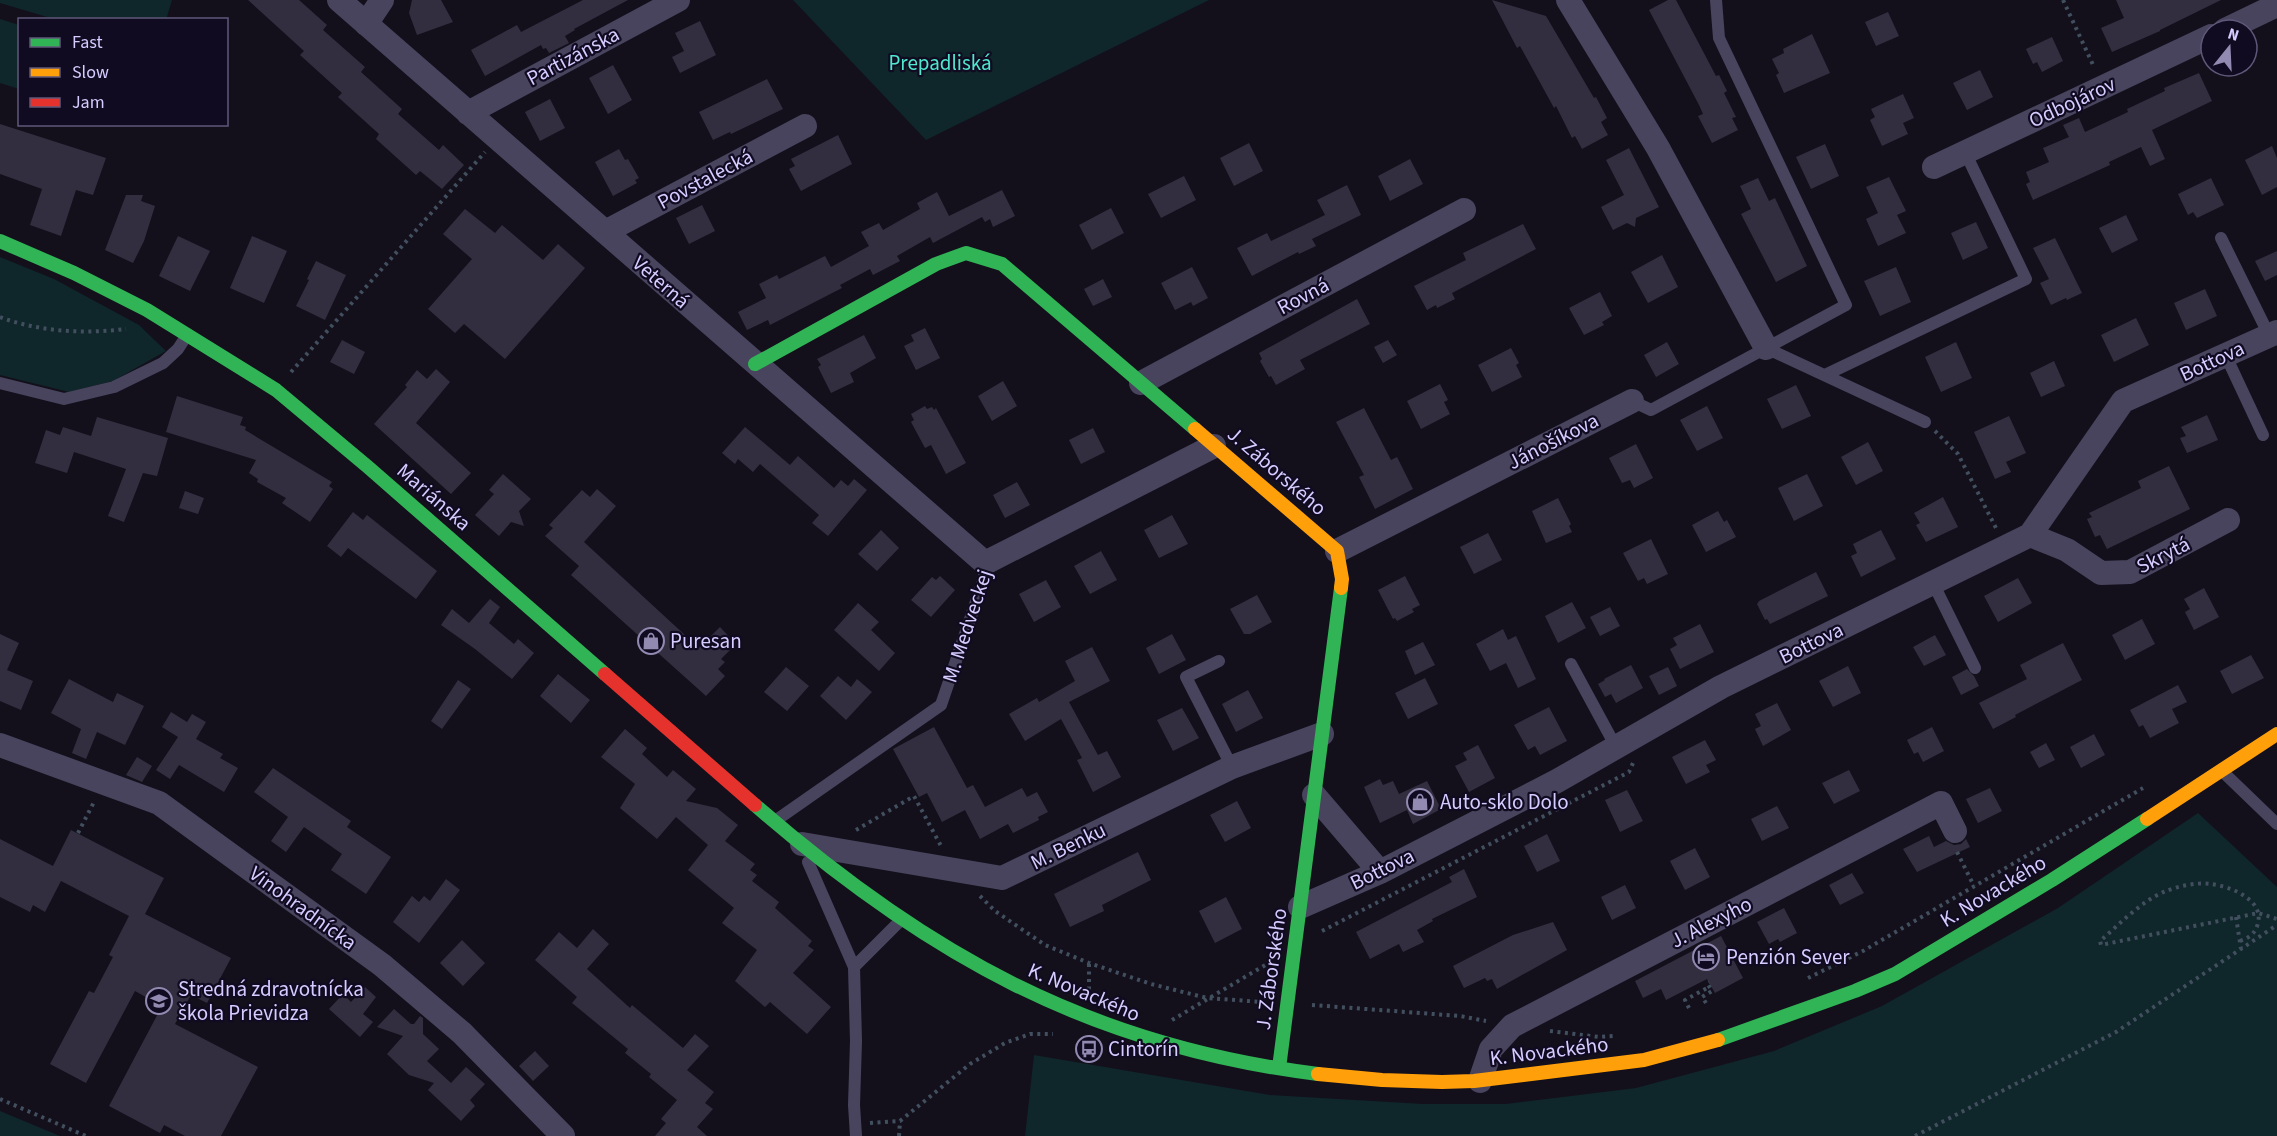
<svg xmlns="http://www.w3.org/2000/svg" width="2277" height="1136" font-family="'Source Sans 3',sans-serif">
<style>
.green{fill:#0f262a}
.building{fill:#322e3f}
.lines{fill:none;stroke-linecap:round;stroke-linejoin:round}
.path{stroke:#424f5f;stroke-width:4;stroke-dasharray:3 4.5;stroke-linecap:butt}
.lane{stroke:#48445e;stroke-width:12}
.street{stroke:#48445e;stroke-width:24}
.fast{stroke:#30b455;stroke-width:14}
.slow{stroke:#ff9f0a;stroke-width:14}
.jam{stroke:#e5322d;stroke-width:14}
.labels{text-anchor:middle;stroke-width:4.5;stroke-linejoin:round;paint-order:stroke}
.street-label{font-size:21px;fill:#d6ccff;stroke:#110b21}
.park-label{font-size:21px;fill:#4fe7cf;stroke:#110b21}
.poi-label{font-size:21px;fill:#d6ccff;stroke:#110b21;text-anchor:start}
</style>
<rect width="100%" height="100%" fill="#13101c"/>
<!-- green -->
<path class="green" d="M0,0h172l-6,20 -112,-1 -54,-16z
M793,0h416l-283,140z
M0,19l19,6v64l-19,-6z
M0,257l54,22 85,46 27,26 -53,30 -44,11 -69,-17z
M2198,813l79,74v249h-1252l9,-81 236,40 153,9h83l130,-16 138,-37 108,-45 176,-98z
M0,1111l60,25h-60z"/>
<!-- building -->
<path class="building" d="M248,0h51l28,25 -4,5 42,37 -4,5 41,37 -4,5 41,36 4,-5 21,20 -22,24 -22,-18 -4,4 -40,-36 3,-5 -41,-37 4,-4 -42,-38 4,-4z
M412,0h29l12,22 -36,13 -8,-22z
M583,0h45l-54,29 1,1 -10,6 4,7 -20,10 -3,-5 -3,1 -2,-4 -56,31 -14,-26 46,-25 4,7z
M1492,0l54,16 48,82 2,-1 11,21 -6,4 7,13 -26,14 -7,-13 -3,2 -16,-32 -2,2 -34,-62 -3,2z
M1668,0h8l40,76 3,-1 8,16 -3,2 12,24 -4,1 6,12 -26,13 -14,-27 5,-2 -4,-9 -50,-95z
M2116,0h105l-61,30v1l-48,21 -11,-24 23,-10z
M1888,12l11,24 -23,10 -11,-24z
M700,21l16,34 -36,18 -8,-16 12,-6 -9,-18z
M1812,34l18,39 -46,20 -8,-18 3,-2 -7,-14 12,-6 -1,-4z
M2052,37l11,24 -21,11 -5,-10 -4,2 -7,-15z
M613,65l19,35 -24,14 -19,-36z
M1980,70l13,27 -26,13 -14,-27z
M2199,73l13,28 -60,29 13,29 -15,7 -9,-19 -32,15 1,3 -77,35 -7,-16 4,-2 -4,-10 23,-10 -6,-14 26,-11 -6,-12 16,-7 6,14 43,-20 -1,-3 38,-18 -1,-3z
M767,79l16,30 -52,25 -1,-2 -17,8 -14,-28z
M1903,94l11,24 -11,5 5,11 -26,12 -12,-26 5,-3 -4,-8z
M550,99l15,29 -25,13 -15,-29z
M0,124l106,34 -13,37 -17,-5 -15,46 -31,-11 12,-36 -42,-15z
M838,135l14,29 -51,27 -12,-22 6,-3 -4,-7z
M1249,143l14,28 -29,15 -14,-28z
M1825,144l14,32 -28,13 -15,-32z
M2272,146l5,12v29l-15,8 -17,-35z
M1629,148l30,59 -23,11 -1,9 -8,-4 -14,7 -12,-23 23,-12 -18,-35z
M619,149l6,11 3,-1 11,19 -4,2 2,3 -24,13 -18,-34z
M1410,159l13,25 -33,17 -12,-25z
M1184,176l12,24 -35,18 -13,-24z
M1889,177l17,34 -9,4 9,18 -28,13 -12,-27 12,-6 -12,-26z
M1758,178l11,23 6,-3 32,68 -31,16 -35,-68 10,-5 -11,-23z
M2211,178l13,27 -27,13 -4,-6 -5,3 -10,-21z
M1347,185l14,30 -49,24 4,7 -17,8 -1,-2 -46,24 -15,-28 30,-15 4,8 54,-26 -8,-15z
M1002,190l13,26 -22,11 -3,-8 -5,3 -3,-5 -49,26 -3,-6 -33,19 3,5 -27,14 -3,-6 -30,16 2,3 -72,37 -2,-5 -21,10 -9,-18 28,-14 -7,-14 18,-9 2,4 46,-23 6,11 38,-21 -8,-14 18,-9 4,7 37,-21 -3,-6 20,-11 12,24z
M126,195h17l-2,6 14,5 -11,35 -11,22 -28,-13z
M702,205l13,26 -26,13 -13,-26z
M1111,208l13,25 -32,17 -13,-25z
M465,209l30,24 7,-8 41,35 15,-16 27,24 -80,91 -41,-35 -9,9 -27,-24 44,-50 -29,-25z
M2126,215l12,25 -26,13 -13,-25z
M1976,222l12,26 -25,12 -12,-27z
M1523,224l13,25 -84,44 3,6 -18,9 -1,-3 -9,5 -13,-24 52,-26 -3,-7z
M178,236l32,15 -20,40 -31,-15z
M252,236l35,15 -23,52 -34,-15z
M2055,238l27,55 -15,7 -1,-2 -15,7 -11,-22 9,-4 -16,-31z
M2277,251v24l-12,6 -10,-20z
M1662,255l16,32 -30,16 -17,-31z
M316,261l30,14 -21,45 -29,-14 13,-26 -2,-1z
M1192,267l16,31 -15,8 -2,-4 -16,8 -14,-27z
M1896,267l15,35 -31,14 -16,-35z
M1103,279l9,18 -19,9 -9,-17z
M2205,289l12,27 -31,14 -12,-27z
M1600,292l12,24 -10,6 2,3 -20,10 -15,-27z
M1357,299l13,25 -70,36 5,9 -29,16 -5,-9 -2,1 -9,-16 2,-2 -3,-6z
M2136,318l13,27 -35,17 -13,-27z
M925,328l15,30 -24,12 -12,-24 10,-5 -3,-6z
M864,335l12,23 -26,15 4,9 -23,11 -13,-26 3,-2 -4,-6z
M342,340l23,12 -11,22 -24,-12z
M1388,340l9,15 -14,8 -9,-16z
M1667,342l12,22 -23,13 -12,-22z
M1956,342l16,36 -31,14 -16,-35z
M1511,348l8,15 -3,2 6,12 -30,15 -14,-27z
M2054,361l11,25 -24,11 -11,-24z
M436,369l14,13 -34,41 55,50 -20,21 -77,-70 33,-37 -2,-2 12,-15 10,9z
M1003,381l14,25 -25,15 -14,-25z
M1440,384l8,16 -4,2 6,12 -29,15 -14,-28z
M1796,385l15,31 -29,13 -15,-30z
M177,396l66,21 -3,8 6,2 -1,3 87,52 -3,4 4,3 -23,33 -28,-19 4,-5 -29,-16 1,-3 -9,-6 7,-13 -90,-28z
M925,406l2,3 5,-2 2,3 2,-2 30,55 -20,11 -15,-29 -6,3 -14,-26 3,-2 -3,-6z
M1707,406l16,32 -26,13 -17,-31z
M1364,408l27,52 6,-3 16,32 -38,20 -16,-32 5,-2 -28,-53z
M2207,415l11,25 -31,13 -7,-15 6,-2 -5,-9z
M2009,416l17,37 -20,9 5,10 -16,7 -21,-47z
M97,417l71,21 -11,38 -14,-3 -19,49 -16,-6 18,-47 -52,-17 -7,21 -32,-10 11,-33 14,5 3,-8 28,9z
M745,427l45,38 8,-9 36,32 7,-8 7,6 6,-7 13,11 -39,46 -16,-13 7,-8 -59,-51 -7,8 -15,-13 -3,5 -13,-11z
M1093,428l12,24 -24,12 -12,-24z
M1868,442l15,29 -27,14 -15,-28z
M1636,444l17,34 -19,10 -4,-8 -8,3 -13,-25z
M2169,466l21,43 -83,40 -7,-14 -5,2 -8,-18 5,-2 -3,-4 52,-25 -3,-7z
M503,474l28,25 -12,12 5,15 -13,-4 -12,14 -24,-21 19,-21 -5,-4z
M1807,474l16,32 -29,15 -16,-33z
M1017,482l13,23 -25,13 -12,-23z
M597,489l19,17 -32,36 115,106 21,-21 16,17 -15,15 4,3 -7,7 7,7 -19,20 -135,-121 8,-9 -34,-30 8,-8 -4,-3 33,-35 8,7z
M185,491l19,7 -6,16 -19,-6z
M1943,497l15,30 -32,15 -10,-17 4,-2 -6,-10z
M1558,498l13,26 -2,2 3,6 -26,11 -14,-32z
M1718,511l6,11 3,-2 9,17 -30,15 -14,-27z
M353,512l10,8 4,-5 70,56 -21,28 -68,-51 -7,9 -14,-11z
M1172,515l16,29 -29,14 -15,-28z
M881,530l18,18 -22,23 -19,-17z
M1881,530l15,29 -35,18 -10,-21 6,-3 -4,-9z
M1488,533l14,27 -28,14 -14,-27z
M1651,539l17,35 -21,10 -3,-6 -6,3 -15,-28z
M1101,551l16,29 -27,14 -16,-28z
M1816,572l12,24 -58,28 -3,-5 -2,1 -8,-16 2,-3z
M940,576l15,14 -24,27 -20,-17 21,-23 4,3z
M1405,576l15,29 -8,4 2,3 -17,9 -2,-3 -2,1 -15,-29z
M2018,578l14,25 -34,19 -14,-26z
M1046,580l15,27 -27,15 -15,-28z
M2204,588l15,29 -25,13 -9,-18 5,-3 -6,-10z
M1257,595l15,27 -22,12h-6l-14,-25z
M490,599l10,8 -11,16 25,21 4,-5 16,14 -22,26 -37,-30 -34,-24 11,-16 17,14z
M1572,602l14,26 -28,15 -13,-27z
M858,603l21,19 -8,8 24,23 -16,18 -45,-41z
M1610,607l10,19 -20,10 -10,-19z
M2142,619l13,25 -30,16 -13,-25z
M1700,624l14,28 -34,17 -10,-20 7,-4 -4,-7z
M1503,629l5,11 8,-4 20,43 -18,9 -12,-25 -16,8 -14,-27z
M0,634l19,9 -12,27 26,11 -12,29 -21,-9z
M1172,634l14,26 -27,14 -13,-26z
M1935,635l11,20 -22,11 -11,-19z
M1423,642l12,23 -20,10 -10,-24z
M2063,643l19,37 -67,35 1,2 -23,12 -14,-26 48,-24 -7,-14z
M1092,647l18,34 -41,21 29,53 9,-4 14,26 -28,15 -16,-32 5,-2 -21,-39 -36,22 -16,-27 28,-16 2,4 36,-21 -10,-20z
M2251,655l13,23 -32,16 -12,-23z
M1631,665l12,23 -27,15 -5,-9 -6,3 -7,-13 7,-4 -1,-1z
M1848,666l13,27 -28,14 -14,-26z
M786,667l23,19 -22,25 -23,-19z
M1668,667l9,19 -18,9 -10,-19z
M1967,669l7,7 5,10 -18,9 -9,-18z
M558,674l32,26 -19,23 -31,-27z
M838,676l13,11 6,-8 15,13 -26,28 -26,-24z
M1425,678l13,26 -30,15 -13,-26z
M69,679l44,23 4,-9 27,13 -19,39 -28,-13 -11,27 -14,-6 9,-24 -30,-16z
M458,680l13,9 -29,40 -11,-8z
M2178,685l9,17 -15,7 7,14 -29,15 -7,-13 -4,2 -9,-17z
M1248,690l15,28 -27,14 -14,-28z
M1777,703l14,27 -28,16 -8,-17 6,-3 -6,-12z
M1549,707l18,34 -27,14 -5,-9 -7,4 -14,-25z
M1182,708l17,30 -26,13 -16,-31z
M171,712l16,10 5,-8 14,8 -10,17 27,15 -3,4 18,10 -14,24 -45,-27 -9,14 -14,-9 22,-33 -16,-10z
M934,727l33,61 6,-3 12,22 37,-19 5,9 10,-5 11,20 -10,5 1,3 -26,13 -5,-9 -28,15 -15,-29 -23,12 -15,-29 -8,4 -26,-48z
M1932,727l12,24 -21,11 -5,-10 -4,2 -7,-14z
M625,729l22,19 -5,6 25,23 6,-7 23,19 -10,12 31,7 21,17 -13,16 30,23 -5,6 7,5 -5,6 27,21 -4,6 37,33 -4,5 6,4 -21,23 38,34 -24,27 -37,-32 -5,5 -30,-26 22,-31 -35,-27 12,-15 -46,-38 20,-25 -32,-28 -19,22 -37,-31 15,-24 -34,-27z
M2094,734l11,21 -24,13 -11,-21z
M1705,740l11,20 -10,5 4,7 -24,12 -14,-27z
M2046,743l9,17 -16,8 -9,-16z
M1478,745l17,33 -26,14 -14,-26 12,-6 -4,-7z
M137,757l15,9 -10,16 -16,-7z
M273,768l78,53 -4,6 44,30 -25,37 -35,-24 11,-16 -38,-27 -18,25 -15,-11 17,-24 -34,-25z
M1849,770l11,21 -26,13 -12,-21z
M1380,779l3,6 10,-4 6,13 28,-13 14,28 -28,15 -6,-14 -27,13 -16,-36z
M1990,788l12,23 -24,12 -12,-24z
M1627,790l16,31 -23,11 -15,-32z
M1237,801l14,27 -26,14 -15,-27z
M1777,806l12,22 -27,13 -11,-22z
M71,830l93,48 -19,36 86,44 -24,45 -16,-8 -16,29 83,43 -37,69h-36l-21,-11 -4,8 -51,-27 53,-100 -27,-15 -49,92 -36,-19 39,-73 5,2 19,-36 -4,-2 20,-39 -68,-35 -16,31 -12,-7 -3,7 -30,-15v-58l53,27z
M1547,834l13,27 -23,11 -13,-26z
M1929,836l5,11 12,-6 8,4 7,-1 5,-5 4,8 -53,25 -14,-23z
M1695,848l15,29 -25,13 -15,-29z
M1138,852l13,28 -49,25 2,6 -34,16 -16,-33z
M1464,869l13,28 -45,22 1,2 -16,9 7,12 -21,10 -4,-8 -29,15 -14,-27 96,-50 -3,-5z
M1852,873l12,20 -24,12 -11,-20z
M446,879l14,11 -41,53 -26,-21 19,-26 7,6 5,-6 6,5z
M1625,885l11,23 -24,12 -11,-23z
M1226,897l16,32 -27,14 -16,-32z
M1784,908l13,25 -17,9 -2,-3 -9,5 -12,-22z
M1553,922l14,28 -70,39 -5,-10 -5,2 -2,-3 -21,10 -11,-22 60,-31z
M593,929l16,15 -22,25 43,39 2,-3 51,43 12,-14 14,12 -22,24 27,22 -9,11 8,6 -16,18 10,9h-52l11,-13 -5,-4 16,-19 -28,-23 2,-3 -26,-21 3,-4 -56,-46 5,-6 -42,-37 24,-28 18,16z
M1721,936l22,42 -28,15 -8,-14 -41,21 -5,-11 -18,9 -8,-17z
M462,940l23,23 -22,23 -23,-23z
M365,987l11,10 -13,17 10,8 -13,15 -31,-28 14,-15 8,8z
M394,1009l17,15h3l6,-8 3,2v16l16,15 -12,12 24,22 15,-16 19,17 -15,16 5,6 -14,15 -33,-31 6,-7 -25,-8 -22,-21 16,-18 -26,-9z
M535,1051l14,15 -16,15 -14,-15z"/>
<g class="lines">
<!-- path -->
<path class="path" d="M2063,0l31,67
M0,317c39,15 85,17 126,12
M291,372l194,-220
M1935,431l23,23 38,74
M856,830l58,-34 27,50
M78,833l16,-31
M1957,852l17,34
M980,896l15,15 50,34 44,18 62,21 56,14 55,4
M2236,917l5,32
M1322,931l307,-159 4,-9
M2240,941c9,-3 16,-8 18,-18 6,-24 -29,-37 -47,-39 -15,-2 -32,2 -45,7 -25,10 -46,33 -66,50l1,4 157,-32 19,6
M1089,964v26l2,1
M1808,978l55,-27 280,-163
M1706,1003l-4,-6 10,-6 -5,-8 2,-1
M1312,1005l148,11 26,5
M1689,1008l-4,-8 24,-13
M1172,1020l95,-56
M1550,1031l49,6 15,-1
M0,1099l86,37
M870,1123l30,-2 70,-57 35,-21 25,-9h23
M899,1136l1,-15
M1915,1136l201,-104 161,-107"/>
<!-- lane -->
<path class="lane" d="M2221,238l48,97
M1766,348l159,74
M2225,354l38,81
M1825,375l201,-96 -61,-127
M0,383l64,16 50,-12 49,-24 15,-14 9,-14
M1632,401l19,9 195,-105 -127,-267 -3,-38
M1933,583l42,85
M1219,661l-33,16 46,90
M1571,664l45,83
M2222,771l55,53
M775,821l166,-116 43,-127 1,-15
M808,862l46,105
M856,1136l-2,-31 2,-64 -2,-74 46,-46"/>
<!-- street -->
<path class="street" d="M339,0l646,563 229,-117
M1568,0l90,148 108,200
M366,24l16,-24
M2225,30l52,-25
M468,113l210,-113
M1934,167l277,-131
M605,232l200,-106
M1141,383l323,-173
M2030,535l37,15 34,23 29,-1 98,-52
M1337,551l295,-150
M0,745l159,58 223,162 80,68 101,103
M1314,795l66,77
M802,844l200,34 230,-111 90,-33
M1300,907l80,-35 177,-91 164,-94 309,-152 93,-134 154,-69
M1480,1081l11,-32 21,-23 429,-223 14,28"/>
<!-- fast -->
<path class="fast" d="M0,241l74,32 73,37 129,80 92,77 237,207
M755,364l181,-100 30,-11 36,11 193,165
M755,805c171,149 335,241 563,269
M1718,1040l137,-49 40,-17 157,-94 95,-61
M1279,1068l62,-480"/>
<!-- slow -->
<path class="slow" d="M1195,429l142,122 5,28 -1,9
M2147,819l130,-85
M1318,1074l64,6 60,2 32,-1 170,-21 74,-20"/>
<!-- jam -->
<path class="jam" d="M605,674l150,131"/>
</g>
<!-- icons -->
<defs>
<symbol id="shop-ring" viewBox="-11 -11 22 22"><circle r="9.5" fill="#110b21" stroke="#928ab0" stroke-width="1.5"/><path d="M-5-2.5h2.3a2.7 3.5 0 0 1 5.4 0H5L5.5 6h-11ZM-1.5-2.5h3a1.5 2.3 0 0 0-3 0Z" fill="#928ab0"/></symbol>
<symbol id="hotel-ring" viewBox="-11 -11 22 22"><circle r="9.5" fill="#110b21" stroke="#928ab0" stroke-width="1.5"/><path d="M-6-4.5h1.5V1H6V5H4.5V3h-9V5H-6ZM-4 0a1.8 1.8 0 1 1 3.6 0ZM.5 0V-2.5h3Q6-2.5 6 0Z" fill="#928ab0"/></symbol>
<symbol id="school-ring" viewBox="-11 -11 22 22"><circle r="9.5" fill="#110b21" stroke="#928ab0" stroke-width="1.5"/><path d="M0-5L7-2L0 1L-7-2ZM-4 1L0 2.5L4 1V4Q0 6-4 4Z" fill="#928ab0"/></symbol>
<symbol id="bus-ring" viewBox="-11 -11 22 22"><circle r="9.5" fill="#110b21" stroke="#928ab0" stroke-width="1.5"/><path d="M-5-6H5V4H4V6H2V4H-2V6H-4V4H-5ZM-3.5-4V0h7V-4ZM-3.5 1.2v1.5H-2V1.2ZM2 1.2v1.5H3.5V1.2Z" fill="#928ab0"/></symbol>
</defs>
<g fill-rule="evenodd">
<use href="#shop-ring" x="636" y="626" width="30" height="30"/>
<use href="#shop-ring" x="1405" y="787" width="30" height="30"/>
<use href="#hotel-ring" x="1691" y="942" width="30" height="30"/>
<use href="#school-ring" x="144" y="986" width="30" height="30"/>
<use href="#bus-ring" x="1074" y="1034" width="30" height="30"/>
</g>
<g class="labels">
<!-- street labels -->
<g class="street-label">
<text transform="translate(573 56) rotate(-28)" y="7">Partizánska</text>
<text transform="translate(2072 102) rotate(-25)" y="7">Odbojárov</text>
<text transform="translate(705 179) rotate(-28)" y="7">Povstalecká</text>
<text transform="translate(661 282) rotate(41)" y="7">Veterná</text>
<text transform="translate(1303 296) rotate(-28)" y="7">Rovná</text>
<text transform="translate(2212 361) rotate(-25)" y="7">Bottova</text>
<text transform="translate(1553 441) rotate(-27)" y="7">Jánošíkova</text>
<text transform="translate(1277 471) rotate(41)" y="7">J. Záborského</text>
<text transform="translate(434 497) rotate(41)" y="7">Mariánska</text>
<text transform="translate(2163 555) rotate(-27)" y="7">Skrytá</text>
<text transform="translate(967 626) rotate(-72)" y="7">M. Medveckej</text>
<text transform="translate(1811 643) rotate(-26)" y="7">Bottova</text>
<text transform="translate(1068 846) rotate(-26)" y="7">M. Benku</text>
<text transform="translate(1382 869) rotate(-26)" y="7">Bottova</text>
<text transform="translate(1993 891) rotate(-31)" y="7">K. Novackého</text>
<text transform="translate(303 908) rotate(36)" y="7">Vinohradnícka</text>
<text transform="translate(1711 922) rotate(-27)" y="7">J. Alexyho</text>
<text transform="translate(1271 969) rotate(-82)" y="7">J. Záborského</text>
<text transform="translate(1084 992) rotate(23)" y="7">K. Novackého</text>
<text transform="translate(1549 1051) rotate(-7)" y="7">K. Novackého</text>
</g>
<!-- park labels -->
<g class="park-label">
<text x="940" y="70">Prepadliská</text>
</g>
<!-- poi labels -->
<g class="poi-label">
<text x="670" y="648">Puresan</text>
<text x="1440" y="809">Auto-sklo Dolo</text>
<text x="1726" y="964">Penzión Sever</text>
<text x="178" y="996">Stredná zdravotnícka<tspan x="178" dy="24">škola Prievidza</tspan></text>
<text x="1108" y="1056">Cintorín</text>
</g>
</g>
<!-- legend -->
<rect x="18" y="18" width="210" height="108" fill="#110b21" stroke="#60587a" stroke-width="1.5"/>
<rect x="30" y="38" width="30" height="9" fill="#30b455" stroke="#60587a" stroke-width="1.5"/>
<text x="72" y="48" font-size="18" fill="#d6ccff">Fast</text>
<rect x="30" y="68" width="30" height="9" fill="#ff9f0a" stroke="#60587a" stroke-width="1.5"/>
<text x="72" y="78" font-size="18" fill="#d6ccff">Slow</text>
<rect x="30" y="98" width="30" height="9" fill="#e5322d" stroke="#60587a" stroke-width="1.5"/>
<text x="72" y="108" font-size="18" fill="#d6ccff">Jam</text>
<!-- north arrow -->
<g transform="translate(2229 48) rotate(18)"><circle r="28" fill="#110b21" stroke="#60587a" stroke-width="1.5"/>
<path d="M0-4.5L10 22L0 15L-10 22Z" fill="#928ab0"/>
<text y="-9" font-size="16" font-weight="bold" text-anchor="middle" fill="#d6ccff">N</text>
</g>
</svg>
